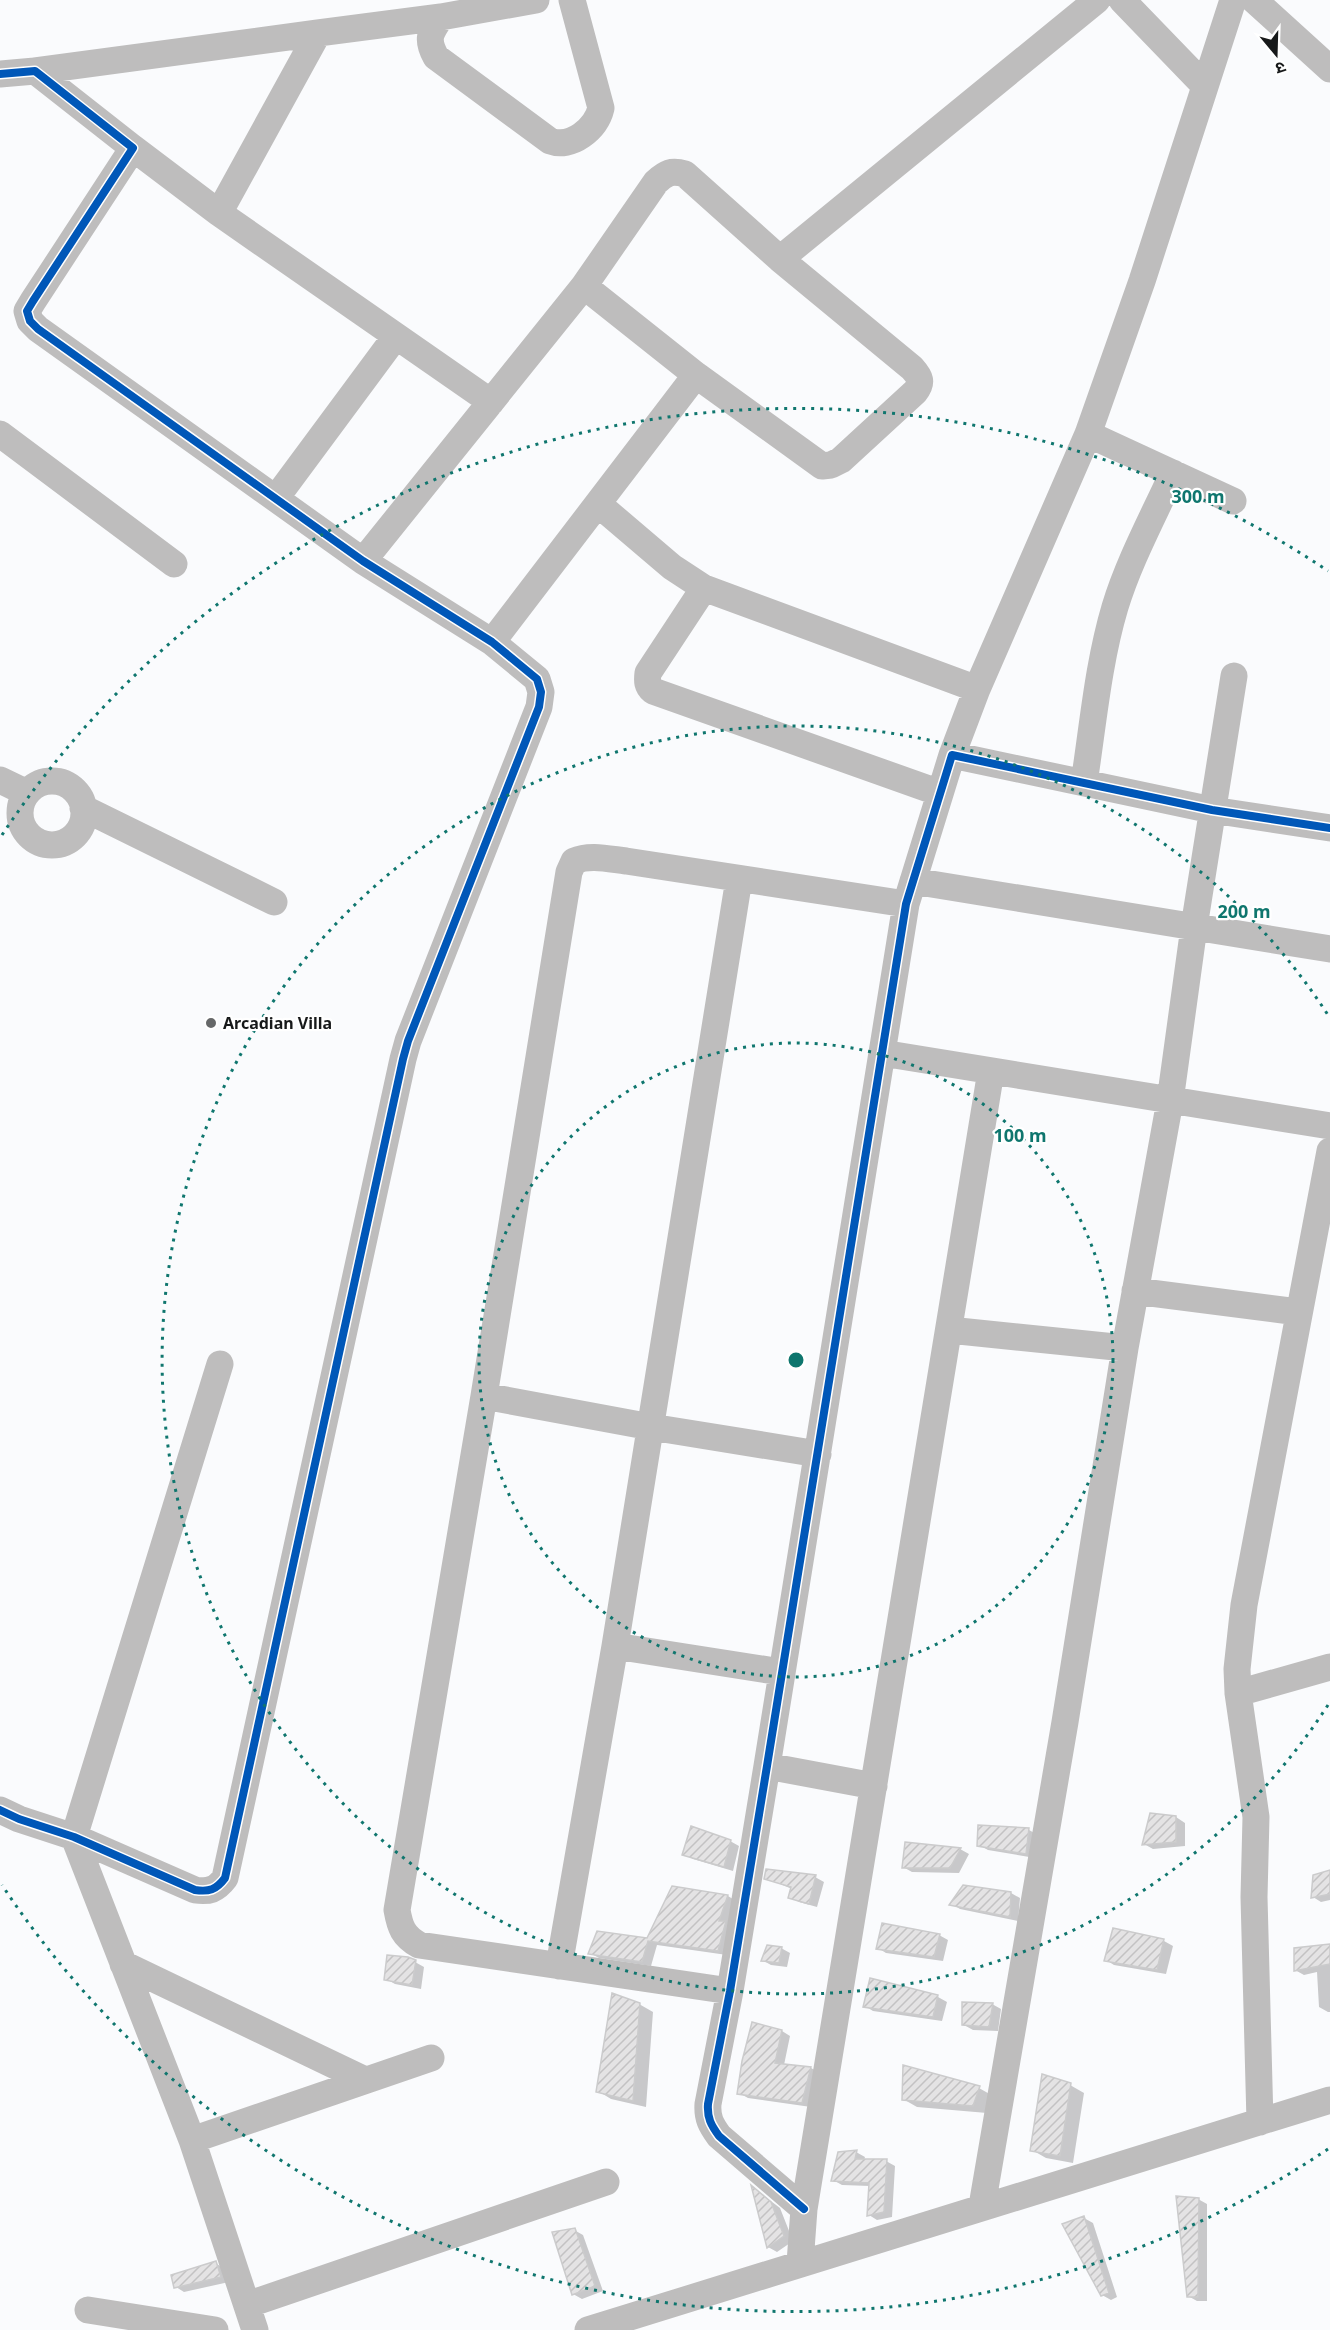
<svg xmlns="http://www.w3.org/2000/svg" width="1330" height="2330" font-family="'Noto Sans','Noto Sans Devanagari',sans-serif">
<style>
.shadow{fill:#0003}
.building{fill:url(#building-hatch);stroke:#cbcbcc;stroke-width:1.5}
.lines{fill:none;stroke-linecap:round;stroke-linejoin:round}
.minor{stroke:#bebdbd;stroke-width:27}
.cycleway-casing{stroke:#fff;stroke-width:11}
.cycleway{stroke:#0057b8;stroke-width:8}
.ring{fill:none;stroke:#0f766e;stroke-width:3;stroke-dasharray:3 6}
.poi-dot{fill:#666869;stroke:#fff;stroke-width:2}
.labels{text-anchor:middle;stroke-width:4.5;stroke-linejoin:round;paint-order:stroke}
.poi-label{font-size:16px;font-weight:bold;fill:#17191a;stroke:#fff;text-anchor:start}
.centre{fill:#0f766e;stroke:#fff;stroke-width:3}
.ring-label{font-size:18px;text-anchor:middle;font-weight:bold;fill:#0f766e;stroke:#fff;stroke-width:4.5;stroke-linejoin:round;paint-order:stroke}
</style>
<defs>
<pattern id="building-hatch" width="6" height="6" patternUnits="userSpaceOnUse" patternTransform="scale(1.5)"><rect width="6" height="6" fill="#e4e3e4"/><path d="M-1 1l2-2M0 6l6-6M5 7l2-2" fill="none" stroke="#c3c2c3"/></pattern>
</defs>
<rect width="100%" height="100%" fill="#fafbfd"/>
<!-- shadow -->
<path class="shadow" d="M1176,1817l9,6v23l-32,3 -9,-5z
M979,1826l50,4 9,5 -3,23 -47,-8 -9,-5z
M730,1841l9,5 -6,25 -40,-12 -9,-5z
M960,1849l9,5 -10,19 -47,-1 -9,-5z
M1330,1872v28l-9,2 -8,-5z
M815,1877l9,5 -7,25 -18,-5 -9,-5 2,-8 -26,-11z
M673,1887l55,9 8,5 -9,54 -70,-10 -6,21 -52,-8 -9,-5 58,-13z
M1011,1893l9,5 -2,23 -58,-12 -8,-5z
M1114,1929l50,12 9,5 -7,28 -52,-9 -8,-5z
M939,1935l9,5 -5,21 -57,-8 -8,-5z
M1330,1946v66h-2l-9,-5 -2,-35 -13,3 -9,-5z
M781,1948l9,5 -3,14 -16,-2 -9,-5z
M415,1962l9,5 -3,22 -26,-5 -9,-5z
M871,1980l67,17 9,5 -5,19 -69,-10 -8,-5z
M639,2004l14,8 -7,95 -35,-8 -13,-8z
M992,2004l9,5 -3,22 -25,-1 -9,-5z
M782,2031l8,5 -6,29 27,3 9,5 -9,34 -63,-9 -9,-5z
M1070,2085l14,8 -11,70 -27,-5 -14,-8z
M979,2088l14,8 -6,17 -70,-6 -14,-8z
M856,2152l9,5 -1,3 22,1 9,5 -3,51 -15,3 -8,-5 1,-29 -28,-1 -9,-5z
M754,2188l26,20 13,33 -16,11 -9,-5z
M1198,2199l9,5v97h-10l-9,-5z
M1084,2218l9,5 24,74 -6,3 -9,-5z
M574,2230l9,5 20,56 -21,8 -9,-5z
M215,2263l9,5 5,14 -45,10 -8,-5z"/>
<!-- building -->
<path class="building" d="M1150,1813l26,3v26l-34,3z
M978,1825l51,3 -3,26 -49,-8z
M691,1826l40,14 -7,27 -42,-12z
M905,1842l56,6 -11,20h-48z
M766,1869l50,6 -7,29 -21,-6 3,-11 -27,-8z
M1330,1870v24l-19,4 2,-23z
M963,1885l48,7 -1,25 -61,-12z
M672,1886l56,9 -9,26h7l-8,30 -70,-10 -6,21 -54,-8 9,-23 50,7z
M882,1923l58,11 -6,23 -58,-8z
M1113,1928l51,11 -7,31 -53,-9z
M1330,1944v20l-36,7v-23z
M767,1945l15,2 -3,16 -18,-2z
M387,1955l21,2 8,3 -4,25 -28,-5z
M870,1978l68,17 -5,22 -70,-10z
M612,1993l28,10 -7,98 -37,-9z
M962,2002l31,1 -4,24 -27,-2z
M752,2022l30,8 -7,33 36,4 -9,36 -65,-9 5,-33z
M903,2065l77,21 -7,20 -71,-6z
M1042,2074l29,9 -11,73 -30,-5z
M857,2150l-2,9h32l-3,53 -17,4 2,-33 -38,-2 7,-29z
M751,2185l20,17 13,34 -17,12z
M1176,2196l23,2 -1,99h-11z
M1084,2216l25,77 -8,3 -39,-72z
M575,2228l20,58 -23,9 -20,-63z
M216,2261l5,16 -47,11 -3,-13z"/>
<g class="lines">
<!-- minor -->
<path class="minor" d="M1122,0l83,86
M1254,0l76,69
M441,17c-11,16 -15,22 -5,40l114,84c21,8 46,-12 51,-33l-29,-108
M318,33l123,-16 95,-17
M35,71l283,-38 -99,180
M0,74l35,-3 98,77 -100,153 -6,10 3,10 8,8 325,232 129,81 45,37 4,13 -2,15 -131,334 -5,18 -178,819c-9,12 -16,14 -30,12l-121,-53 -55,-18 -19,-9
M133,148l86,65 272,189
M584,286l72,-104c10,-9 15,-12 29,-8l95,85 317,-259
M696,375l126,91 9,-1 10,-5 74,-68c8,-10 5,-15 -3,-24l-132,-109
M0,434l174,130
M1088,434l145,67
M276,498l120,-162
M598,504l74,63 32,21
M363,561l221,-275 112,89 -204,267
M952,755l25,-66 111,-255 54,-153 91,-281
M0,780l27,13
M20 813a32 32 0 1 1 64 0a32 32 0 1 1-64 0Z
M1084,783c9,-58 14,-119 31,-176 14,-46 38,-90 58,-134
M940,793l-287,-102c-6,-5 -6,-10 -5,-18l56,-85 273,101
M83,808l191,94
M913,881l417,68
M882,1053l448,73
M1135,1291l163,21
M949,1330l176,18
M220,1364l-146,473 118,303 63,190
M484,1396l167,31 167,27
M615,1646l166,26
M1238,1693l92,-26
M767,1766l107,20
M123,1964l242,116
M559,1966l56,-320 124,-767
M730,1991l-311,-46c-16,-9 -19,-18 -22,-35l87,-514 85,-524 5,-11c16,-7 35,-2 52,0l280,43
M1260,2122l-6,-225 2,-80 -18,-124 -1,-24 7,-64 86,-454
M192,2140l239,-82
M982,2206l83,-484 60,-374 45,-247 24,-174 40,-251
M804,2209l-85,-73c-8,-11 -12,-18 -11,-32l22,-113 37,-225 139,-862 46,-149 260,55 118,18
M800,2263l4,-54 187,-1138
M247,2305l359,-123
M88,2310l127,20
M588,2330l742,-230"/>
<defs>
<path id="cycleway" d="M0,74l35,-3 98,77 -100,153 -6,10 3,10 8,8 325,232 129,81 45,37 4,13 -2,15 -131,334 -5,18 -178,819c-9,12 -16,14 -30,12l-121,-53 -55,-18 -19,-9
M804,2209l-85,-73c-8,-11 -12,-18 -11,-32l22,-113 37,-225 139,-862 46,-149 260,55 118,18"/>
</defs>
<!-- cycleway casing -->
<use href="#cycleway" class="cycleway-casing"/>
<!-- cycleway -->
<use href="#cycleway" class="cycleway"/>
</g>
<!-- distance rings -->
<g class="ring">
<circle cx="796" cy="1360" r="317"/>
<path d="M1328 1705A634 634 0 1 1 1328 1015"/>
<path d="M1328 2149A952 952 0 0 1 2 1885M2 835A952 952 0 0 1 1328 571"/>
</g>
<!-- markers -->
<circle class="poi-dot" cx="211" cy="1023" r="6"/>
<g class="labels">
<!-- poi labels -->
<g class="poi-label">
<text x="223" y="1029">Arcadian Villa</text>
</g>
</g>
<circle cx="796" cy="1360" r="9" class="centre"/>
<g class="ring-label">
<text x="1198" y="503">300 m</text>
<text x="1244" y="918">200 m</text>
<text x="1020" y="1142">100 m</text>
</g>
<!-- north arrow -->
<g transform="translate(1276 54) rotate(161)" stroke="#ffffff" stroke-width="4.5" paint-order="stroke">
<path d="M0-4.5L10 22L0 15L-10 22Z" fill="#17191a"/>
<text y="-9" font-size="16" font-weight="bold" text-anchor="middle" fill="#17191a">उ</text>
</g>
</svg>
